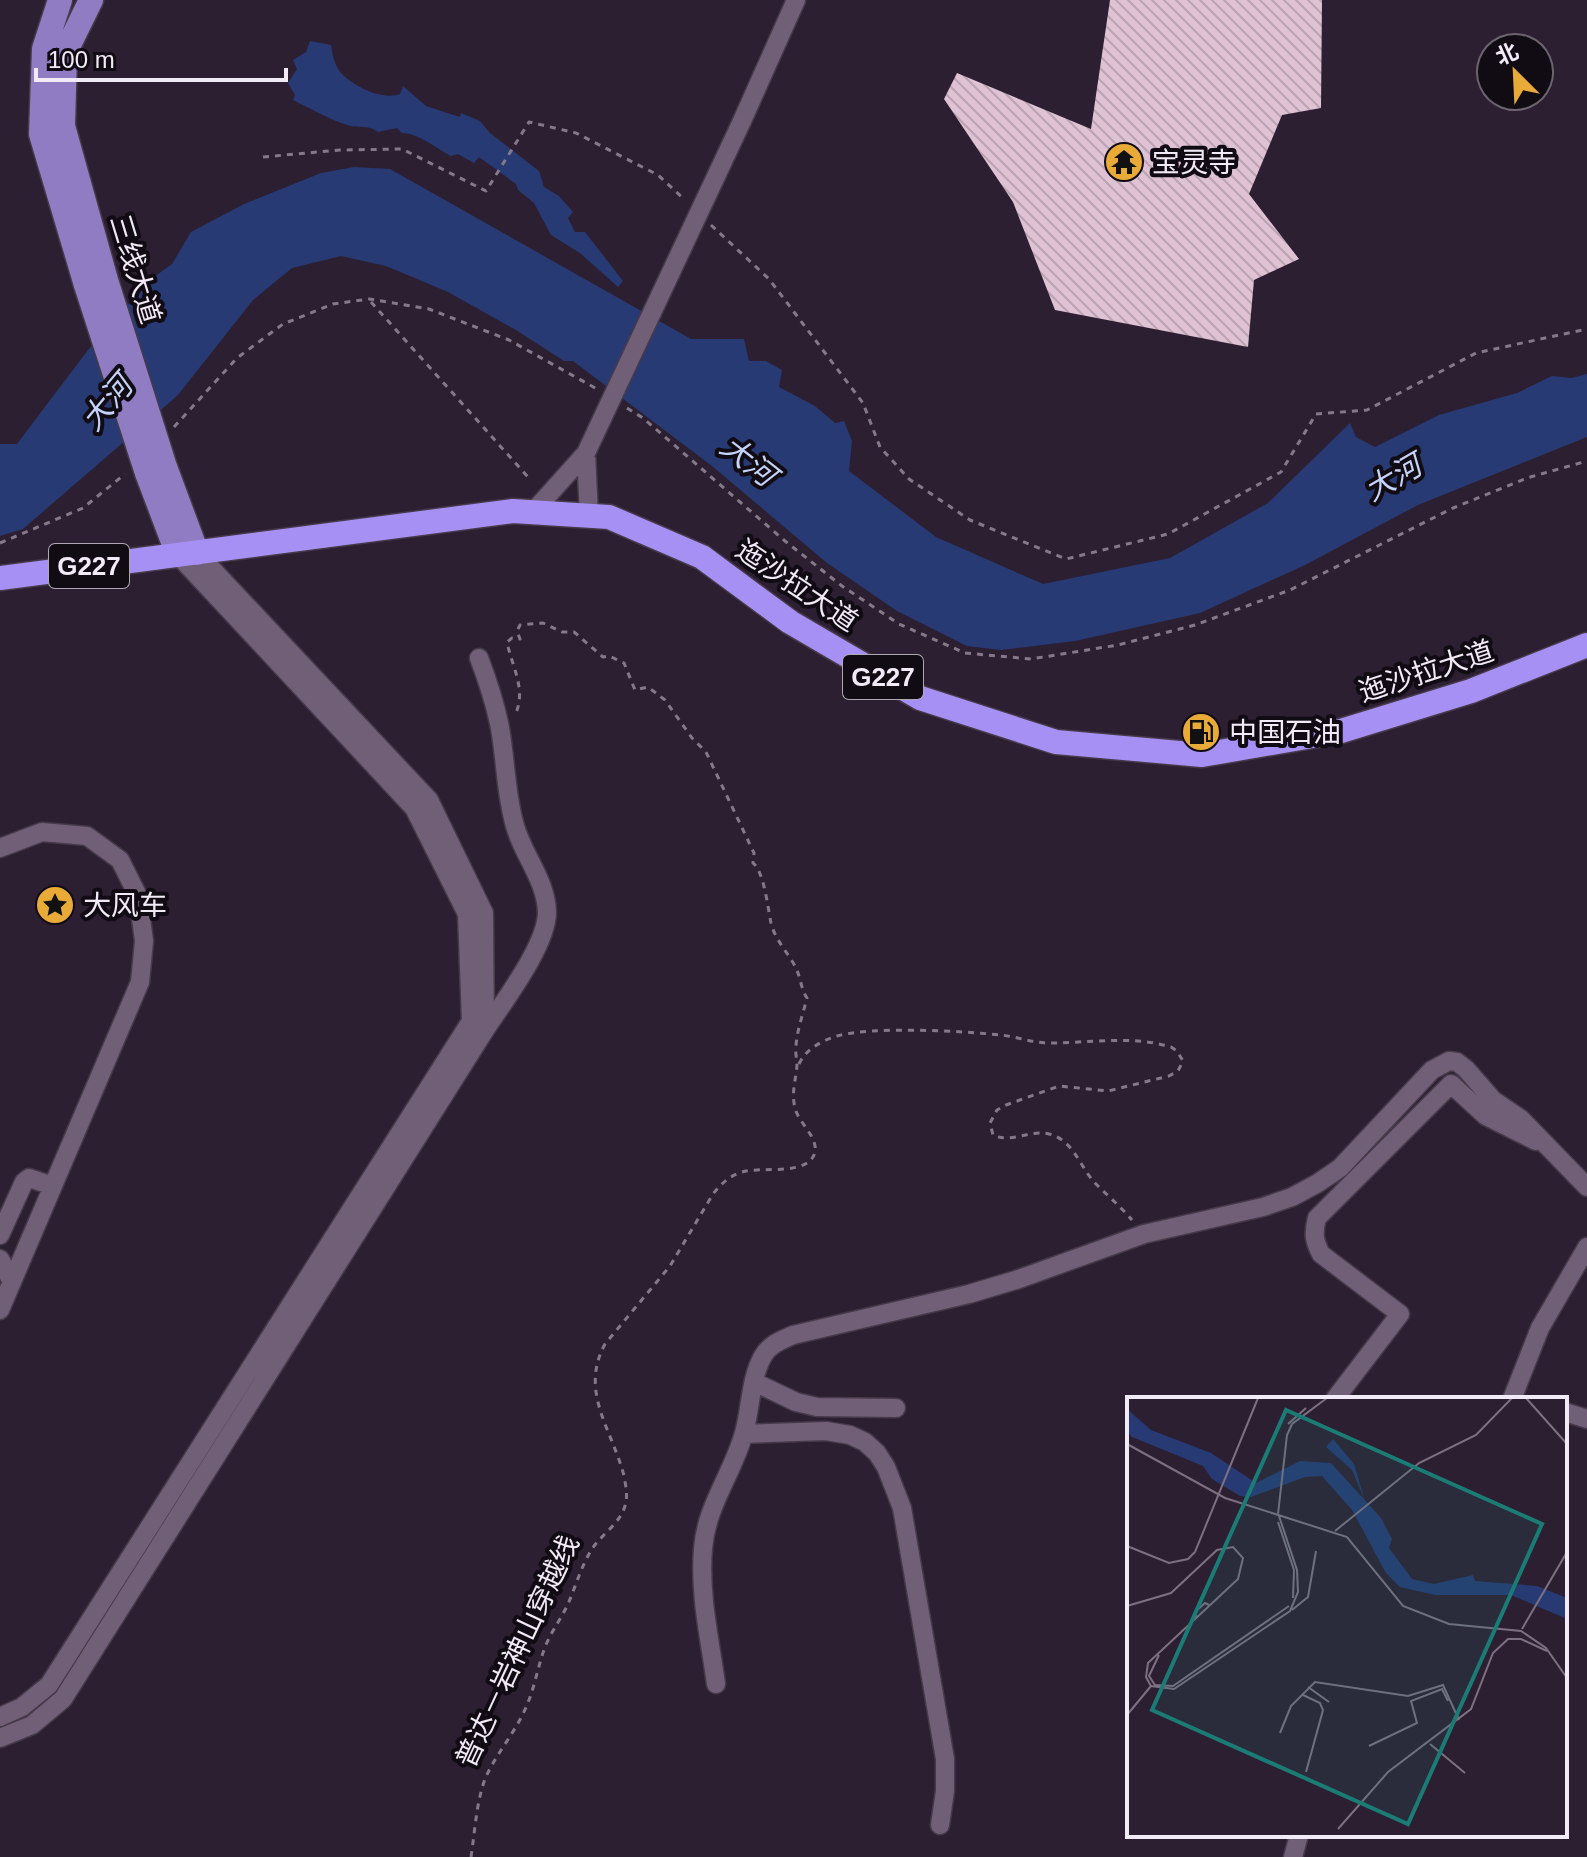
<svg xmlns="http://www.w3.org/2000/svg" width="1587" height="1857" font-family="Helvetica,'Noto Sans SC',sans-serif">
<style>
.water{fill:#273a73}
.building{fill:url(#building-back-hatch)}
.lines{fill:none;stroke-linecap:round;stroke-linejoin:round}
.minor-casing{stroke:#463a4a;stroke-width:21}
.major-casing{stroke:#463a4a;stroke-width:27}
.highway-casing{stroke:#463a4a;stroke-width:27}
.path{stroke:#857989;stroke-width:3;stroke-dasharray:6 6;stroke-linecap:butt}
.minor{stroke:#705f76;stroke-width:18}
.major{stroke:#907cc2;stroke-width:24}
.highway{stroke:#a690f4;stroke-width:24}
.minor-bridge-casing{stroke:#463a4a;stroke-width:21;stroke-linecap:butt}
.major-bridge-casing{stroke:#463a4a;stroke-width:27;stroke-linecap:butt}
.minor-bridge{stroke:#705f76;stroke-width:18}
.major-bridge{stroke:#907cc2;stroke-width:24}
.labels{text-anchor:middle;stroke-width:8;stroke-linejoin:round;paint-order:stroke}
.shield{fill:#110b14;stroke:#afa7b3;stroke-width:2}
.shield-label{font-size:26px;font-weight:bold;fill:#f3eaf7}
.poi-label{font-size:28px;fill:#f3eaf7;stroke:#110b14;text-anchor:start}
.street-label{font-size:28px;fill:#f3eaf7;stroke:#110b14}
.water-label{font-size:30px;font-style:italic;fill:#c4d3f7;stroke:#110b14}
.inset-road{fill:none;stroke:#7c7081;stroke-width:2}
.view{fill:#1a7c75;fill-opacity:0.15;stroke:#1a7c75;stroke-width:4}
.inset-edge{fill:none;stroke:#f3eaf7;stroke-width:4}
</style>
<defs>
<pattern id="building-back-hatch" width="6" height="6" patternUnits="userSpaceOnUse" patternTransform="scale(2)"><rect width="6" height="6" fill="#dfc2d4"/><path d="M-1 5l2 2M0 0l6 6M5-1l2 2" fill="none" stroke="#baa3b2"/></pattern>
</defs>
<rect width="100%" height="100%" fill="#2d1f32"/>
<!-- water -->
<path class="water" d="M310,41l21,4c1,8 3,17 7,24 11,16 44,32 62,25l3,-8 23,20 34,11 1,-4 19,8 10,12 49,38 5,16 15,9 14,16 -5,6 7,14h10l38,49 -5,6 -38,-34 -29,-18 -17,-32 -16,-13 -2,-6 -37,-27 -5,6 -16,-9 -7,2c-15,-8 -33,-23 -49,-23l-5,-5 -19,4c-10,-8 -20,-3 -31,-7 -19,-6 -37,-17 -54,-25l2,-5 -7,-12 9,-14 -4,-9 13,-8z
M354,167l36,2 301,170h53l5,22h17l16,9 -3,17 36,19 20,17 9,-2 8,20 -3,30 87,66 107,47 127,-26 98,-55 82,-80 6,14 19,10 64,-32 78,-22 35,-17 20,2 15,-4v63l-169,68 -113,60 -105,48 -125,28 -74,9 -34,-4 -70,-35 -70,-48 -115,-97 -139,-105h-9l-48,-31 -68,-38 -62,-26 -45,-10 -49,12 -39,32 -75,95 -155,134 -23,7v-92h17l71,-94 62,-70 22,-16 19,-32 53,-28 77,-31z"/>
<!-- building -->
<path class="building" d="M1110,0h212l-1,108 -39,7 -33,79 50,65 -45,21 -6,67 -193,-37 -42,-108 -69,-103 13,-26 134,56z"/>
<g class="lines">
<defs>
<path id="minor" d="M742,121l54,-121
M586,453l3,63
M533,512l53,-59
M479,658c8,21 15,42 20,65 7,34 6,69 16,103 8,29 31,54 32,86 0,33 -43,89 -62,118
M0,848l42,-16 45,4 33,24 18,36 6,45 -4,41 -140,328
M0,1235l24,-53 5,-4 24,8
M0,1259l12,23
M754,1382l42,20 21,5 79,1
M1335,1399l65,-85 -79,-60c-7,-13 -8,-21 -4,-36l134,-134 35,32 50,25
M1512,1399l28,-71 47,-81
M1565,1412l22,7
M744,1434l82,-3 24,4 15,7 12,11 9,14 16,41 43,251v32l-5,34
M716,1684c-6,-44 -17,-91 -13,-135 3,-43 30,-76 41,-116 7,-25 6,-54 19,-77 7,-12 19,-16 30,-21l176,-41 47,-14 128,-46 119,-27 29,-10 26,-14 22,-15 92,-98 17,-9 8,1 9,7 27,31 28,19 66,68
M0,1717l22,-10 27,-22 422,-664 -4,-107 -53,-106 -236,-253
M0,1738l32,-13 31,-26 422,-669 -1,-117 -55,-113 -232,-247
M1293,1857l6,-22"/>
<path id="major" d="M60,0l-16,49 -3,85 45,151
M91,0l-26,53 -2,73 43,154
M165,467l32,86
M147,473l31,82"/>
<path id="highway" d="M0,578l513,-67 96,6 93,40 88,65 130,76 136,44 146,13 139,-24 130,-40 116,-46"/>
</defs>
<!-- minor casing -->
<use href="#minor" class="minor-casing"/>
<!-- major casing -->
<use href="#major" class="major-casing"/>
<!-- highway casing -->
<use href="#highway" class="highway-casing"/>
<!-- path -->
<path class="path" d="M263,157l77,-7 62,-1 84,42 43,-69 47,11 82,42 27,25
M711,225l58,54 94,124 17,44 29,32 61,41 96,39 102,-25 113,-62 35,-58 51,-4 109,-57 111,-24
M371,302l157,175
M627,408l16,10 142,123 57,45 57,38 66,29 66,6 87,-14 77,-20 95,-35 163,-82 74,-30 60,-17
M174,427l63,-69 46,-34 50,-20 36,-5 60,10 80,31 88,49
M0,543l83,-35 42,-34
M799,1064c7,-15 22,-23 38,-28 36,-10 125,-5 164,-1 17,2 32,8 48,8 40,0 83,-8 122,4l6,4 6,10 -5,10 -9,5 -61,15 -49,-5 -53,19 -9,5 -7,13 3,12c18,9 37,-6 56,-1 25,6 31,34 47,50 12,12 25,23 36,36
M471,1857c4,-26 5,-53 14,-78 10,-24 31,-47 42,-74 8,-19 11,-39 18,-58 6,-15 16,-28 23,-43 7,-16 12,-34 21,-50 9,-18 30,-28 36,-48 3,-10 1,-19 -1,-30 -12,-47 -45,-84 -19,-132l65,-78 43,-72c8,-10 16,-18 29,-22 18,-6 67,5 73,-20 3,-15 -17,-30 -20,-44 -4,-16 1,-28 2,-43 0,-6 -2,-12 -1,-19 1,-16 7,-32 11,-48 -6,-9 -6,-19 -11,-30 -7,-14 -21,-28 -25,-45 -3,-14 -7,-52 -18,-60l1,-10 -48,-101 -14,-14 -27,-38 -17,-13 -13,3 -11,-27 -15,-7 -6,1 -29,-25h-12l-19,-9 -23,2 -3,6 3,8 -8,-1 -5,4c5,25 20,48 8,73"/>
<!-- minor -->
<use href="#minor" class="minor"/>
<!-- major -->
<use href="#major" class="major"/>
<!-- highway -->
<use href="#highway" class="highway"/>
<defs>
<path id="minor-bridge" d="M586,453l156,-332"/>
<path id="major-bridge" d="M106,280l59,187
M86,285l61,188"/>
</defs>
<!-- minor-bridge casing -->
<use href="#minor-bridge" class="minor-bridge-casing"/>
<!-- major-bridge casing -->
<use href="#major-bridge" class="major-bridge-casing"/>
<!-- minor-bridge -->
<use href="#minor-bridge" class="minor-bridge"/>
<!-- major-bridge -->
<use href="#major-bridge" class="major-bridge"/>
</g>
<!-- icons -->
<defs>
<symbol id="temple-disc" viewBox="-11 -11 22 22"><circle r="9.5" fill="#e8ab37" stroke="#110b14"/><path d="M0-6L5-2H3V0L6.5 2.5H4V6H1.5V3h-3V6H-4V2.5H-6.5L-3 0V-2H-5Z" fill="#111"/></symbol>
<symbol id="fuel-disc" viewBox="-11 -11 22 22"><circle r="9.5" fill="#e8ab37" stroke="#110b14"/><path d="M-5.5-6h7V0h2V4h1.3V-2.5L3-4.5l.8-.8L6-3V5H2.5V1h-1V6h-7ZM-4.2-4.7v3.2H.2V-4.7Z" fill="#111"/></symbol>
<symbol id="sight-disc" viewBox="-11 -11 22 22"><circle r="9.5" fill="#e8ab37" stroke="#110b14"/><path d="M0-6L1.8-2.2L6-1.7L2.9 1.2L3.7 5.4L0 3.3L-3.7 5.4L-2.9 1.2L-6-1.7L-1.8-2.2Z" fill="#111"/></symbol>
</defs>
<g fill-rule="evenodd">
<use href="#temple-disc" x="1102" y="140" width="44" height="44"/>
<use href="#fuel-disc" x="1179" y="710" width="44" height="44"/>
<use href="#sight-disc" x="33" y="883" width="44" height="44"/>
</g>
<g class="labels">
<!-- shield labels -->
<g class="shield">
<rect x="49" y="544" width="80" height="44" rx="6"/>
<rect x="843" y="655" width="80" height="44" rx="6"/>
</g>
<g class="shield-label">
<text x="89" y="575">G227</text>
<text x="883" y="686">G227</text>
</g>
<!-- poi labels -->
<g class="poi-label">
<text x="1152" y="172">宝灵寺</text>
<text x="1229" y="742">中国石油</text>
<text x="83" y="915">大风车</text>
</g>
<!-- street labels -->
<g class="street-label">
<text transform="translate(136 269) rotate(73)" y="10">三线大道</text>
<text transform="translate(797 585) rotate(34)" y="10">迤沙拉大道</text>
<text transform="translate(1426 671) rotate(-18)" y="10">迤沙拉大道</text>
<text transform="translate(517 1651) rotate(-65)" y="10">普达－岩神山穿越线</text>
</g>
<!-- water labels -->
<g class="water-label">
<text transform="translate(107 403) rotate(-50)" y="10">大河</text>
<text transform="translate(748 461) rotate(38)" y="10">大河</text>
<text transform="translate(1393 478) rotate(-30)" y="10">大河</text>
</g>
</g>
<!-- overview -->
<g transform="translate(1127 1397)">
<rect width="440" height="440" fill="#2d1f32"/>
<path d="M0,12l24,21 60,23 45,30 44,-22 31,2 50,55 11,21 -3,9 23,31 22,5 39,-9 2,6 62,5 30,12v21l-56,-24h-76l-35,-8 -14,-14 -34,-63 -30,-34 -17,1 -54,20 -11,-1 -28,-17 -9,-13 -71,-29 -5,-5zM206,42l21,25 11,37 -13,-31 -26,-23z" fill="#273a73"/>
<path class="inset-road" d="M399,1l41,46M161,27l18,-16M0,47l98,54 122,39 56,69 46,18 72,7 25,17 21,30M151,117l9,-79 5,-11 35,-26M151,125l16,48 -1,28M208,134l84,-68 57,-28 36,-37M0,149l42,17 19,-4 7,-7 63,-154M0,209l44,-13 46,-43 16,-3 10,11 -5,21 -90,84 -2,14 5,9 23,3 116,-78 8,-19 -1,-22 -18,-54M165,213l16,-13 8,-46M69,221l-1,-6 10,-9 4,2M395,232l45,-77M32,258l-10,21 6,9 18,1 116,-80M181,290l21,15M176,298l17,8 3,7 -17,62M0,318l24,-29M153,336l11,-27 24,-24 93,14 35,-11 16,35M303,347l35,29M242,349l48,-23 -6,-22 31,-12 6,12M211,432l50,-57 83,-63 22,-56 15,-14h13l26,12"/>
<path class="view" d="M159,13l256,114 -134,300 -256,-114z"/>
<rect width="440" height="440" class="inset-edge"/>
</g>
<!-- north arrow -->
<g transform="translate(1515 72) rotate(336)"><circle r="38" fill="#110b14" stroke="#6b646f" stroke-width="2"/>
<path d="M0-6L14 30L0 20L-14 30Z" fill="#e8ab37"/>
<text y="-12" font-size="22" font-weight="bold" text-anchor="middle" fill="#f3eaf7">北</text>
</g>
<!-- scale -->
<path d="M36 68v12h250v-12" fill="none" stroke="#f3eaf7" stroke-width="4"/>
<text x="48" y="68" font-size="24" fill="#f3eaf7" stroke="#110b14" stroke-width="6" paint-order="stroke">100 m</text>
</svg>
